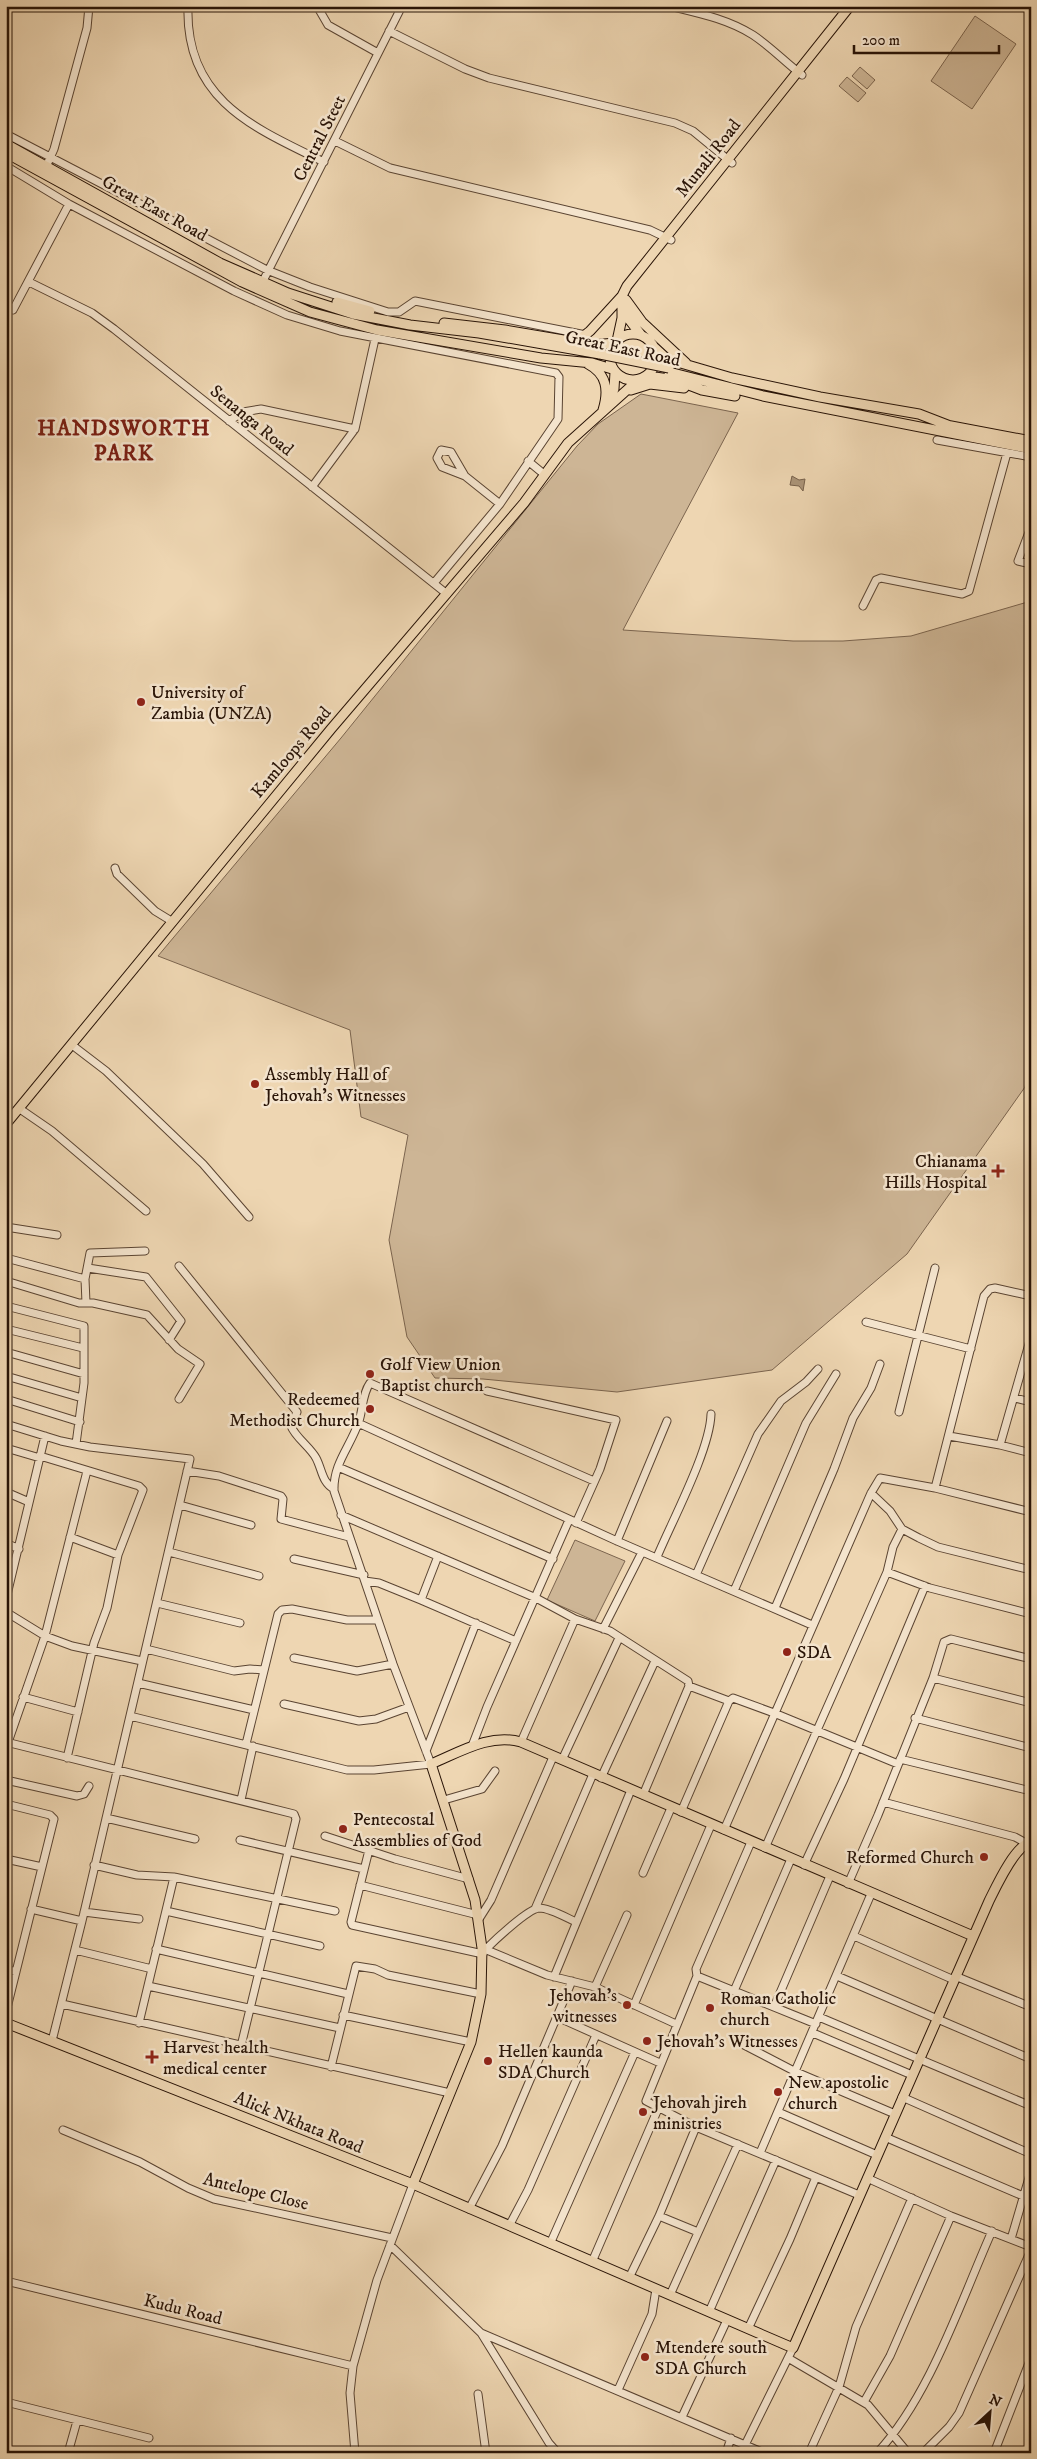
<svg xmlns="http://www.w3.org/2000/svg" width="1037" height="2459" font-family="'IM FELL DW Pica',serif">
<style>
.green{fill:#cdb595;stroke:#7b644e}
.water{fill:#ab9478;stroke:#77614b}
.lines{fill:none;stroke-linecap:round;stroke-linejoin:round}
.minor-casing{stroke:#5a4432;stroke-width:9}
.major-casing{stroke:#291407;stroke-width:11}
.minor{stroke:#f4e4cd;stroke-width:7}
.major{stroke:#eed6b2;stroke-width:9}
.major-bridge-casing{stroke:#291407;stroke-width:11;stroke-linecap:butt}
.major-bridge{stroke:#eed6b2;stroke-width:9}
.poi-dot{fill:#8f2418;stroke:#f4e4cd;stroke-width:2}
.labels{text-anchor:middle;stroke-width:5;stroke-linejoin:round;paint-order:stroke}
.street-label{font-size:18px;fill:#291407;stroke:#f4e4cd}
.poi-label{font-size:18px;fill:#291407;stroke:#f4e4cd;text-anchor:start}
.district-label{font-size:22px;font-weight:bold;letter-spacing:1px;fill:#7a1f14;stroke:#f4e4cd}
</style>
<rect width="100%" height="100%" fill="#eed6b2"/>
<filter id="stains"><feTurbulence type="fractalNoise" baseFrequency=".004" numOctaves="4"/><feColorMatrix values="0 0 0 0 .2 0 0 0 0 .09 0 0 0 0 .02 0 0 0 .5 -.17"/></filter>
<radialGradient id="worn" r=".72"><stop offset=".6" stop-color="#630" stop-opacity="0"/><stop offset="1" stop-color="#630" stop-opacity=".3"/></radialGradient>
<!-- green -->
<path class="green" d="M975,16l41,28 -44,65 -41,-28z
M860,67l15,13 -8,9 -15,-13z
M847,77l19,16 -8,9 -19,-16z
M641,394l97,19 -115,217 170,11h50l68,-5 120,-35v459l-6,27 -118,167 -135,116 -155,22 -134,-13 -48,-1 -28,-41 -18,-97 19,-105 -47,-18 -11,-87 -192,-74 183,-218 236,-292 21,-22z
M575,1540l50,21 -30,60 -48,-21z"/>
<!-- water -->
<path class="water" d="M792,476l7,4 6,-1 -2,12 -4,-5 -9,-1z"/>
<g class="lines">
<defs>
<path id="minor" d="M188,6c-3,93 64,121 136,156
M317,6l11,19 50,28
M669,6c29,7 59,13 84,29 18,12 32,27 49,40
M389,31l76,38 24,9 186,45 18,8 39,32
M6,134l261,136 43,17 78,25h11l16,-11 171,34
M335,141l55,27 260,62 21,10
M6,166l63,38 165,87 53,24 53,16 216,42 3,4 -1,42 -58,85 -66,79
M46,167l8,-18 33,-121 2,-22
M29,282l63,31 22,16 333,265
M262,283l140,-277
M6,304l7,6 56,-106
M229,421l14,-9 18,-3 94,20
M937,440l94,17
M528,461l17,14
M465,476l-23,-9 -5,-9 4,-8 10,2 14,24 35,28
M312,487l43,-58 20,-90
M1031,527l-13,34 13,3
M863,606l13,-26 5,-2 81,16 7,-3 38,-138
M115,868l2,6 38,37 18,11
M72,1045l34,26 97,93 46,53
M20,1109l32,22 94,80
M6,1227l51,8
M6,1258l79,21 5,-26 55,-2
M179,1266l118,146 -6,14c4,11 19,21 25,32 6,11 6,25 18,31
M88,1268l58,9 35,44 -12,19
M85,1279l1,24
M6,1281l73,22h14l54,12 31,34 22,15 -21,35
M6,1306l78,20v57l-8,61
M866,1322l105,27
M6,1329l77,19
M6,1352l78,22
M6,1376l76,22
M487,1391l129,29 -16,49 -24,54
M1015,1398l16,4
M6,1399l74,23
M899,1412l36,-144
M358,1423l259,118 195,84
M6,1424l55,17 29,6 100,12 -108,462 -30,120
M949,1436l51,9 31,8
M1000,1445l31,-108
M6,1448l34,10
M40,1456l99,30 4,4 -25,65 -11,53 -13,35 -27,115
M338,1467l215,92
M187,1471l32,5 62,20 2,3 -2,20 68,18
M935,1488l49,-192 6,-7 5,-1 36,8
M6,1492l23,10
M871,1493l19,18 12,18 17,9 19,9 93,23
M180,1505l71,20
M341,1515l195,83 39,21 35,12 78,50 1,5 -46,109
M70,1537l48,18
M617,1541l50,-120
M6,1543l13,6
M169,1552l90,24
M657,1557c15,-36 53,-107 54,-143
M294,1559l70,16
M887,1572l43,16 101,26
M696,1575l62,-141 23,-33 25,-19 12,-13
M365,1581l14,2 42,17 95,41
M734,1591l72,-168 30,-49
M6,1599l39,-163
M421,1600l17,-44
M157,1603l83,20
M775,1608l59,-139 19,-51 18,-30 9,-24
M6,1612l39,24 27,10 70,15
M603,1629l39,-77
M146,1649l88,22 16,-2 14,1
M294,1658l63,13 36,-7
M933,1678l98,25
M138,1683l116,27
M689,1686l40,15
M23,1697l55,15
M284,1704l75,17 17,-2 33,-12
M130,1716l217,54h27l57,-6 -38,-100 -59,-173c-1,-28 17,-45 25,-70 4,-12 3,-27 11,-38l224,98
M915,1718l116,30
M6,1742l288,72 2,5 -55,227
M521,1742l54,-123
M246,1744l32,-130 4,-4 10,-1 55,11h31
M472,1746l15,-39 82,-187
M6,1748l39,-112 42,-165
M426,1751l50,-128
M900,1759l131,32
M562,1760l57,-122
M601,1778l54,-117
M6,1780l71,16 7,-2 5,-8
M241,1800l12,-54
M444,1800l38,-11 13,-18
M883,1802l132,35 11,6
M6,1804l44,11 4,4 -48,193
M681,1812l48,-111 4,-3 41,15 124,51
M106,1818l89,21
M724,1830l147,-337 9,-15 55,10 96,24
M325,1836l70,23 74,20
M240,1840l124,29
M765,1848l122,-276 6,-25 9,-18
M369,1850l-18,72 1,3 131,29
M6,1859l36,8
M94,1865l43,10 37,2 161,34
M804,1865l40,-86 81,-193
M643,1873l28,-65
M848,1884l30,-69 55,-137 11,-36 7,-3 80,20
M360,1885l118,30
M31,1909l51,12
M535,1909l58,-135
M166,1911l154,35
M84,1912l55,7
M479,1919l12,-19 62,-143
M854,1936l100,44
M482,1948l65,27 48,12 81,37
M156,1949l192,45
M486,1949c9,-9 42,-40 53,-41 11,0 26,9 37,14
M75,1950l77,19
M6,1969l10,3
M697,1976l-1,-7 55,-127
M837,1976l194,83
M955,1976l76,31
M554,1977l77,-187
M148,1986l192,42
M595,1987l32,-72
M734,1991l57,-132
M62,2004l388,89
M634,2005l77,-180
M774,2007l56,-131
M343,2015l128,27
M557,2017l103,46
M819,2017l212,89
M139,2023l35,-146
M816,2024l-119,-48 -51,125 50,26 163,68
M813,2033l99,42
M740,2043l56,29 99,42
M331,2067l25,-101 19,3 13,6 93,19
M902,2097l129,57
M778,2112l99,43
M63,2130l77,32 48,26 26,11 178,39
M885,2137l138,59
M760,2153l111,-259
M867,2178l84,38 80,31
M469,2209l33,-63 70,-165
M659,2216l39,16
M509,2226l19,-36 68,-155
M1011,2239l20,-68
M550,2244l85,-192
M390,2245l91,88 283,120
M592,2262l66,-153
M629,2278l30,-62 37,-89
M6,2281l347,85
M670,2295l68,-151
M709,2312l67,-152
M748,2329l42,-90 26,-62
M481,2333l68,110 9,10
M788,2358l80,47 40,48
M618,2390l34,-76 4,-25
M478,2394l8,59
M6,2402l143,36
M864,2402l26,-46 61,-140
M682,2417l45,-97
M745,2445l48,-97
M68,2453l9,-32
M355,2453l-5,-60 3,-27 24,-86 36,-96
M726,2453l5,-15
M809,2453l30,-66 17,-60 56,-129
M877,2453c53,-57 83,-150 115,-222
M923,2453l26,-26 10,-14 72,-163
M994,2453l37,-95"/>
<path id="major" d="M6,144l214,119 68,30 65,21 57,11 69,8 121,21
M6,153l236,129 68,30 67,18 164,28 51,5 20,6
M626,300l16,22 44,41
M337,302l33,9
M626,308l2,10 13,17
M444,323l61,7 88,15 22,-2
M610 357a23 23 0 1 1 46 0a23 23 0 1 1-46 0Z
M617,341l5,-23v-22l5,-10 223,-280
M576,342l14,-11 32,-35
M654,347l13,12 65,19 88,19 99,17 31,12
M588,364c19,10 21,26 15,46
M669,372l94,24 268,53
M648,376l28,4 26,10 33,6
M631,390l19,-6 34,4
M608,402l6,-13 1,-17
M946,425l85,16
M6,1124l325,-395 193,-226 44,-60 70,-63
M6,2023l407,161 380,164 196,-447c7,-14 26,-56 42,-59
M413,2184l58,-142 10,-48 1,-46 -7,-48 -44,-136c29,-12 59,-31 90,-22l452,194"/>
</defs>
<!-- minor casing -->
<use href="#minor" class="minor-casing"/>
<!-- major casing -->
<use href="#major" class="major-casing"/>
<!-- minor -->
<use href="#minor" class="minor"/>
<!-- major -->
<use href="#major" class="major"/>
<defs>
<path id="major-bridge" d="M600,354l69,14"/>
</defs>
<!-- major-bridge casing -->
<use href="#major-bridge" class="major-bridge-casing"/>
<!-- major-bridge -->
<use href="#major-bridge" class="major-bridge"/>
</g>
<!-- markers -->
<g class="poi-dot">
<circle cx="141" cy="702" r="5"/>
<circle cx="255" cy="1084" r="5"/>
<path d="M995.5 1163.5h5v5h5v5h-5v5h-5v-5h-5v-5h5z"/>
<circle cx="370" cy="1374" r="5"/>
<circle cx="370" cy="1409" r="5"/>
<circle cx="787" cy="1652" r="5"/>
<circle cx="343" cy="1829" r="5"/>
<circle cx="984" cy="1857" r="5"/>
<circle cx="627" cy="2005" r="5"/>
<circle cx="710" cy="2008" r="5"/>
<circle cx="647" cy="2041" r="5"/>
<path d="M149.5 2049.5h5v5h5v5h-5v5h-5v-5h-5v-5h5z"/>
<circle cx="488" cy="2061" r="5"/>
<circle cx="778" cy="2092" r="5"/>
<circle cx="643" cy="2112" r="5"/>
<circle cx="645" cy="2357" r="5"/>
</g>
<g class="labels">
<!-- street labels -->
<g class="street-label">
<text transform="translate(319 138) rotate(-63)" y="6">Central Steet</text>
<text transform="translate(708 158) rotate(-52)" y="6">Munali Road</text>
<text transform="translate(155 208) rotate(29)" y="6">Great East Road</text>
<text transform="translate(623 348) rotate(12)" y="6">Great East Road</text>
<text transform="translate(252 420) rotate(39)" y="6">Senanga Road</text>
<text transform="translate(291 752) rotate(-50)" y="6">Kamloops Road</text>
<text transform="translate(299 2122) rotate(22)" y="6">Alick Nkhata Road</text>
<text transform="translate(256 2191) rotate(14)" y="6">Antelope Close</text>
<text transform="translate(183 2309) rotate(14)" y="6">Kudu Road</text>
</g>
<!-- poi labels -->
<g class="poi-label">
<text x="151" y="698">University of<tspan x="151" dy="21">Zambia (UNZA)</tspan></text>
<text x="265" y="1080">Assembly Hall of<tspan x="265" dy="21">Jehovah's Witnesses</tspan></text>
<text x="987" y="1167" text-anchor="end">Chianama<tspan x="987" dy="21">Hills Hospital</tspan></text>
<text x="380" y="1370">Golf View Union<tspan x="380" dy="21">Baptist church</tspan></text>
<text x="360" y="1405" text-anchor="end">Redeemed<tspan x="360" dy="21">Methodist Church</tspan></text>
<text x="797" y="1658">SDA</text>
<text x="353" y="1825">Pentecostal<tspan x="353" dy="21">Assemblies of God</tspan></text>
<text x="974" y="1863" text-anchor="end">Reformed Church</text>
<text x="617" y="2001" text-anchor="end">Jehovah's<tspan x="617" dy="21">witnesses</tspan></text>
<text x="720" y="2004">Roman Catholic<tspan x="720" dy="21">church</tspan></text>
<text x="657" y="2047">Jehovah's Witnesses</text>
<text x="163" y="2053">Harvest health<tspan x="163" dy="21">medical center</tspan></text>
<text x="498" y="2057">Hellen kaunda<tspan x="498" dy="21">SDA Church</tspan></text>
<text x="788" y="2088">New apostolic<tspan x="788" dy="21">church</tspan></text>
<text x="653" y="2108">Jehovah jireh<tspan x="653" dy="21">ministries</tspan></text>
<text x="655" y="2353">Mtendere south<tspan x="655" dy="21">SDA Church</tspan></text>
</g>
<!-- district labels -->
<g class="district-label">
<text x="124" y="435">HANDSWORTH<tspan x="124" dy="25">PARK</tspan></text>
</g>
</g>
<!-- margin -->
<rect width="1037" height="2459" fill="none" stroke="#eed6b2" stroke-width="25"/>
<rect x="8" y="8" width="1022" height="2444" fill="none" stroke="#291407" stroke-width="2.5"/>
<rect x="12" y="12" width="1012" height="2434" fill="none" stroke="#291407"/>
<!-- north arrow -->
<g transform="translate(990 2412) rotate(26)" stroke="#f4e4cd" stroke-width="4" paint-order="stroke">
<path d="M0-4L9 19L0 12L-9 19Z" fill="#291407"/>
<text y="-8" font-size="14" font-weight="bold" text-anchor="middle" fill="#291407">N</text>
</g>
<!-- scale -->
<path d="M854 45v8h145v-8" fill="none" stroke="#291407" stroke-width="2.5"/>
<text x="862" y="45" font-size="15" fill="#291407" stroke="#f4e4cd" stroke-width="4" paint-order="stroke">200 m</text>
<rect width="100%" height="100%" filter="url(#stains)"/>
<rect width="100%" height="100%" fill="url(#worn)"/>
</svg>
